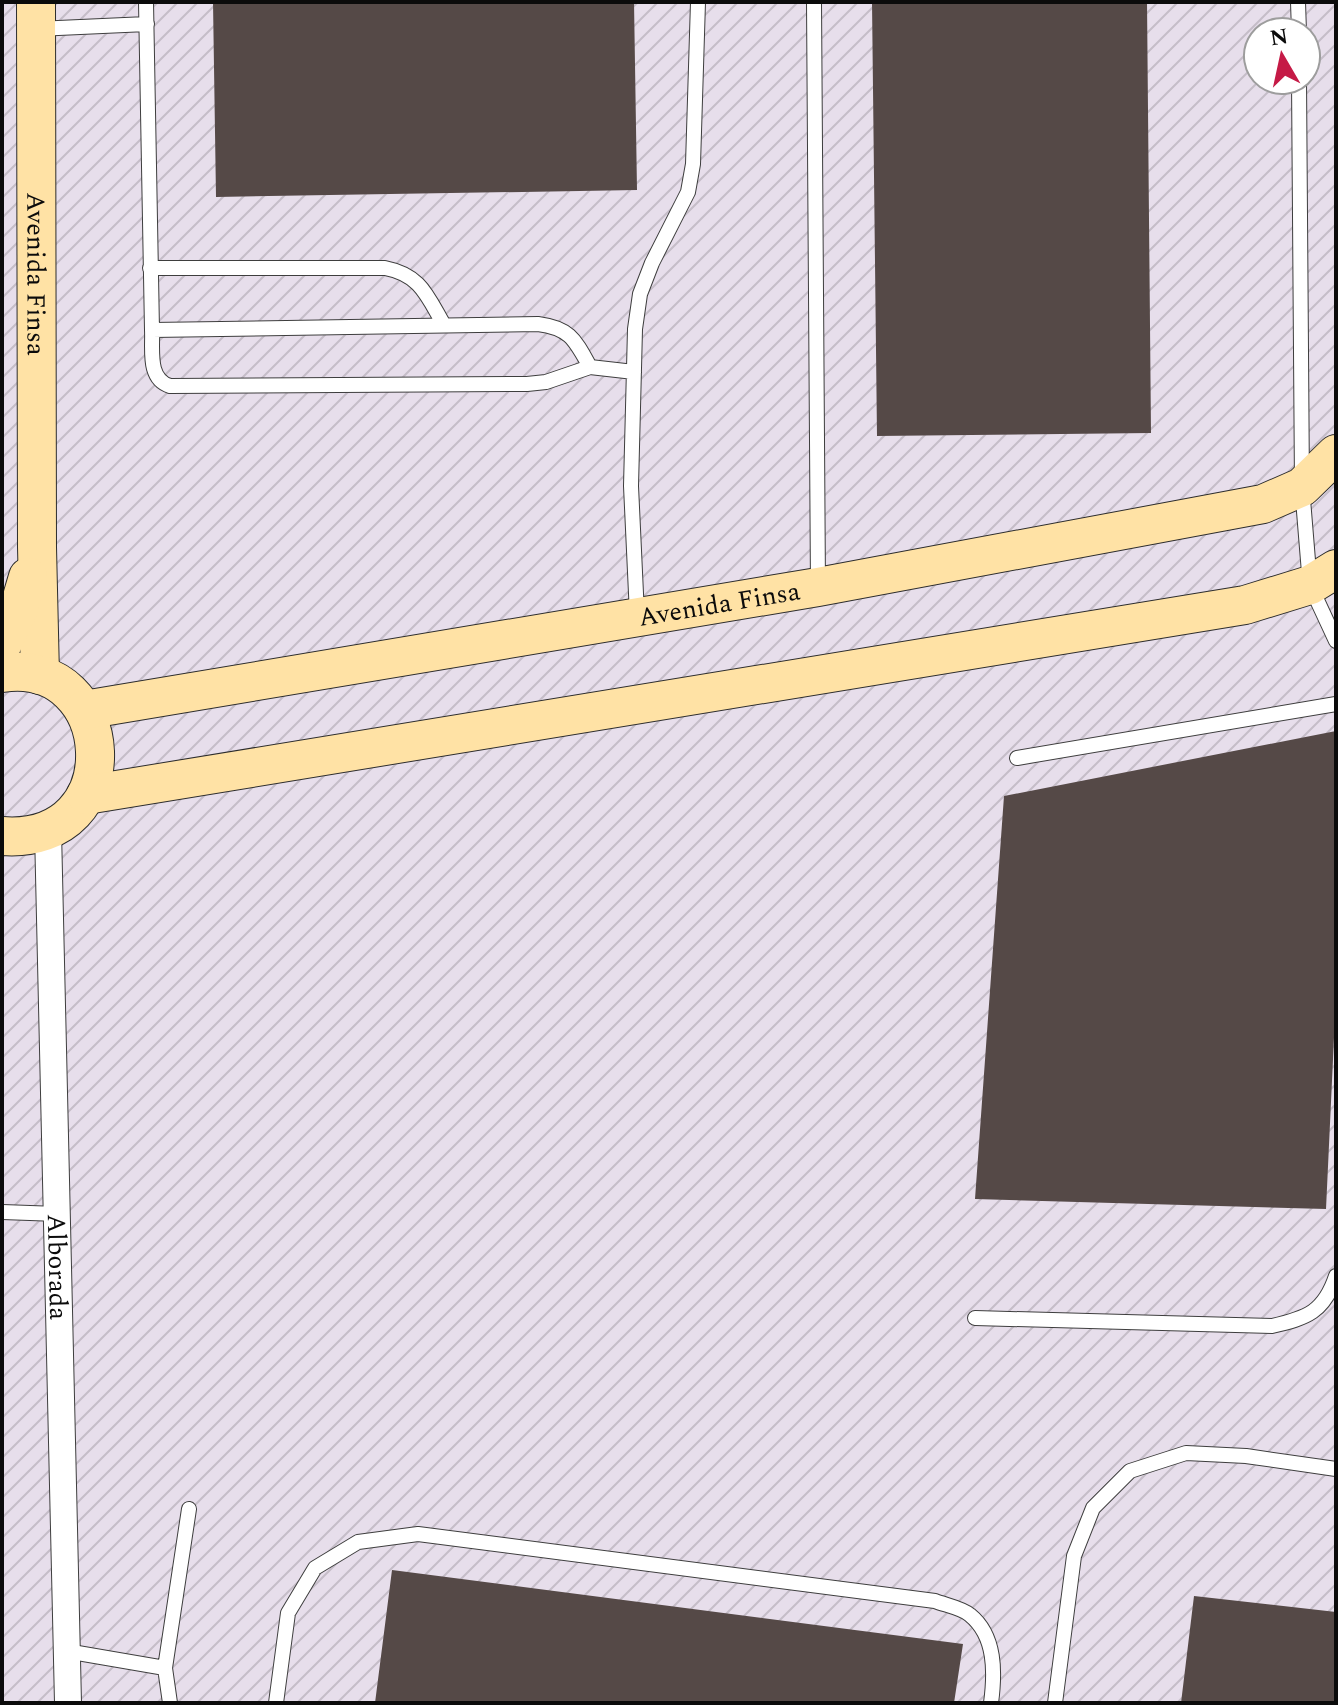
<svg xmlns="http://www.w3.org/2000/svg" width="1338" height="1705" font-family="Spectral,serif">
<style>
.industrial{fill:url(#industrial-furrows);fill-rule:evenodd}
.building{fill:#554947}
.lines{fill:none;stroke-linecap:round;stroke-linejoin:round}
.lane-casing{stroke:#3e3e3e;stroke-width:16}
.street-casing{stroke:#3e3e3e;stroke-width:28}
.secondary-casing{stroke:#2d2d2d;stroke-width:40}
.lane{stroke:#fff;stroke-width:14}
.street{stroke:#fff;stroke-width:26}
.secondary{stroke:#ffe2a5;stroke-width:38}
.labels{text-anchor:middle;stroke-width:8;stroke-linejoin:round;paint-order:stroke}
.street-label{font-size:26px;fill:#0b0b0b;stroke:#fff}
</style>
<defs>
<pattern id="industrial-furrows" width="10" height="10" patternUnits="userSpaceOnUse" patternTransform="scale(2)"><rect width="10" height="10" fill="#e7deeb"/><path d="M-1 1l2-2M0 10L10 0M9 11l2-2" fill="none" stroke="#c5bdc8"/></pattern>
</defs>
<rect width="100%" height="100%" fill="#fff6ea"/>
<!-- industrial -->
<path class="industrial" d="M2,2h1334v1701h-1334zM1258,32h48v48h-48z"/>
<!-- building -->
<path class="building" d="M213,2h421l3,188 -421,7z
M872,2h275l4,431 -274,3z
M1336,731v264l-10,214 -351,-10 29,-403z
M392,1570l571,74 -9,59h-579z
M1194,1596l142,16v91h-155z"/>
<g class="lines">
<defs>
<path id="lane" d="M146,2l6,328 386,-6c32,4 37,16 52,43
M814,2l4,585
M1298,2l1,30
M36,29l111,-5
M1299,80l3,407 8,98 26,56
M150,268h235c36,7 42,28 59,57
M152,330c1,19 -5,49 18,56l357,-2 19,-2 44,-15 44,5
M637,615l-6,-129 4,-157 5,-35 12,-31 36,-71 5,-28 5,-162
M1017,758l319,-54
M2,1212l56,2
M975,1318l297,8c35,-8 52,-14 64,-50
M66,1651l99,17 5,35
M165,1668l24,-159
M276,1703l12,-90 27,-45 43,-26 60,-8 517,67c10,4 27,7 35,14 26,21 25,58 21,88
M1055,1703l19,-147 19,-48 37,-37 56,-18 60,3 90,13"/>
<g id="street">
<path id="s1" d="M48,831l20,872"/>
</g>
<g id="secondary">
<path id="s2" d="M36,2l1,545 3,128"/>
<path d="M2,645l16,-34 10,-34"/>
<path d="M2,673c117,-18 131,173 0,163"/>
<path id="s3" d="M84,710l734,-123 445,-83 39,-17 34,-33"/>
<path d="M86,795l1159,-190 65,-20 26,-16"/>
</g>
</defs>
<!-- lane casing -->
<use href="#lane" class="lane-casing"/>
<!-- street casing -->
<use href="#street" class="street-casing"/>
<!-- secondary casing -->
<use href="#secondary" class="secondary-casing"/>
<!-- lane -->
<use href="#lane" class="lane"/>
<!-- street -->
<use href="#street" class="street"/>
<!-- secondary -->
<use href="#secondary" class="secondary"/>
</g>
<g class="labels">
<!-- street labels -->
<g class="street-label">
<text dy="9" stroke="none"><textPath href="#s2" startOffset="272">Avenida Finsa</textPath></text>
<text dy="9" stroke="none"><textPath href="#s3" startOffset="644">Avenida Finsa</textPath></text>
<text dy="9" stroke="none"><textPath href="#s1" startOffset="436">Alborada</textPath></text>
</g>
</g>
<!-- border -->
<rect width="1338" height="1705" fill="none" stroke="#0b0b0b" stroke-width="8"/>
<!-- north arrow -->
<g transform="translate(1282 56) rotate(351)"><circle r="38" fill="#ffffff" stroke="#9d9d9d" stroke-width="2"/>
<path d="M0-6L14 30L0 20L-14 30Z" fill="#c51a46"/>
<text y="-12" font-size="22" font-weight="bold" text-anchor="middle" fill="#0b0b0b">N</text>
</g>
</svg>
